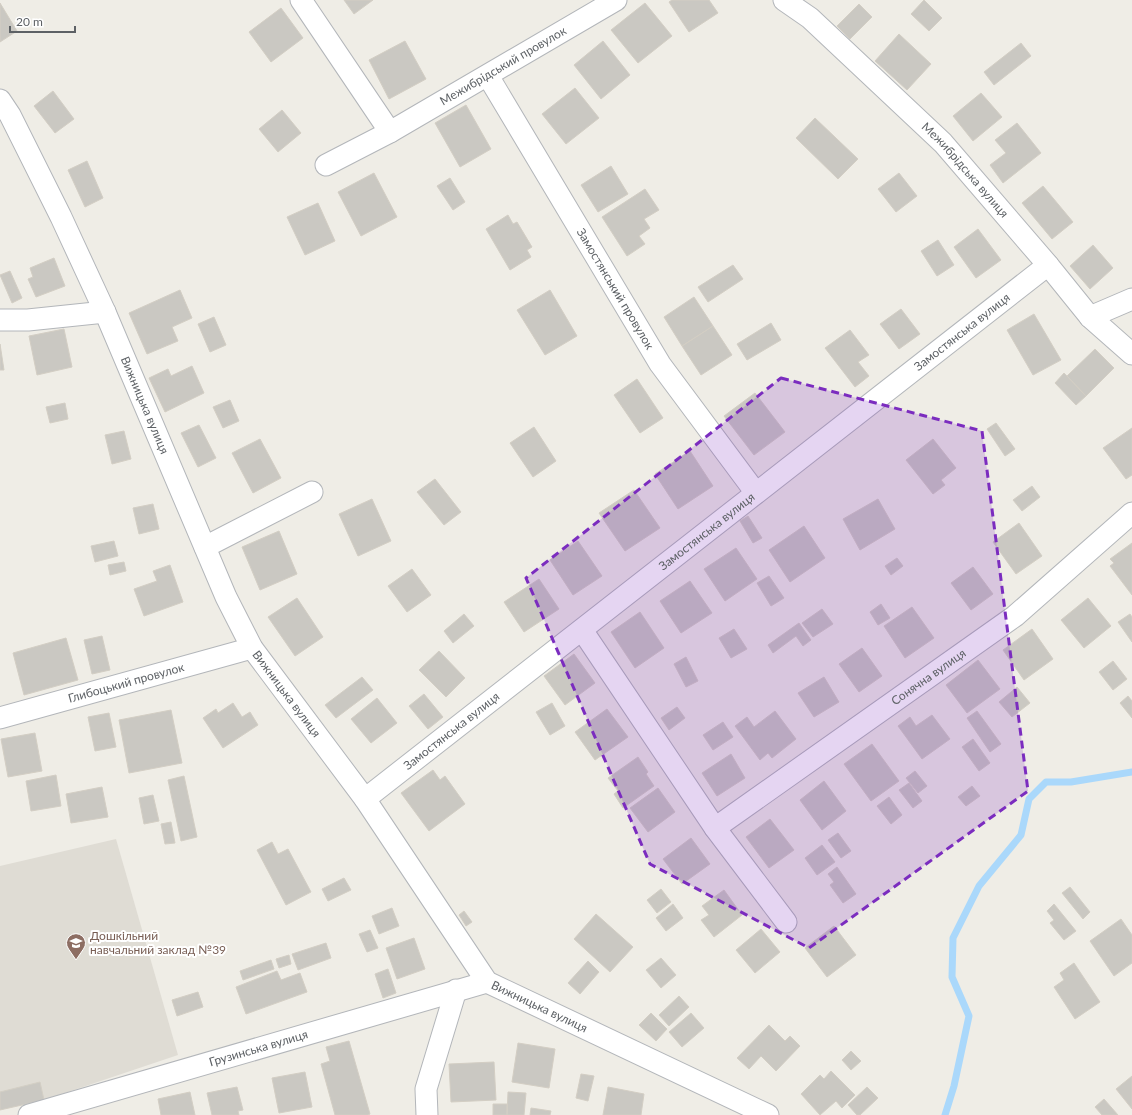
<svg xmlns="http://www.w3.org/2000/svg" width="1132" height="1115" font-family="Lato,sans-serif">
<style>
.education{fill:#dfdcd4}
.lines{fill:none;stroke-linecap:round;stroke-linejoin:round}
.stream{stroke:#aad8fb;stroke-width:7}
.building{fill:#cac8c2;stroke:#d3cec4}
.minor-casing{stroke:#b3b6ba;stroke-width:23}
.minor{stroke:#fff;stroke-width:21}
.marked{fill:#7b2cbf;fill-opacity:0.2;stroke:#7b2cbf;stroke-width:3;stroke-dasharray:8 5;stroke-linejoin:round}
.labels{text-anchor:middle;stroke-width:4;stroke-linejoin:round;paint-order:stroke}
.street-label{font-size:12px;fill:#5d6165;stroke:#fff}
.education-label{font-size:12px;fill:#785e54;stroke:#fff;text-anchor:start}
</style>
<rect width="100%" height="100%" fill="#efede6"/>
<!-- education -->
<path class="education" d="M116,839l62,216 -134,45 -44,10v-244z"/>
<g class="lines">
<!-- stream -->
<path class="stream" d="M945,1115l9,-29 15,-70 -17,-39 1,-39 26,-52 42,-51 8,-36 17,-17h25l61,-10"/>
</g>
<!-- building -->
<path class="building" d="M344,0h29l-19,14z
M672,0h37l9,13 -29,19 -20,-30z
M924,0l18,18 -13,13 -18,-17z
M0,3l17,28 -17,11z
M645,3l27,33 -34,27 -27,-33z
M859,4l13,13 -22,22 -13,-13z
M281,8l22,30 -32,24 -22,-30z
M899,34l32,30 -24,26 -32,-29z
M405,41l21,38 -37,20 -20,-39z
M603,41l27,34 -29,24 -27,-34z
M1021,43l10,13 -37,29 -10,-13z
M575,88l24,30 -33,26 -24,-30z
M53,91l21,28 -19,14 -21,-27z
M981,93l21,24 -29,24 -20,-25z
M466,105l25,44 -31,18 -25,-44z
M282,110l19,23 -23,19 -19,-23z
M815,118l43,41 -20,20 -42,-41z
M1017,123l24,30 -38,30 -13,-18 16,-12 -11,-13z
M87,161l16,37 -18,9 -17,-37z
M611,166l17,28 -30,18 -17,-27z
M374,173l23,44 -36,19 -23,-44z
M899,173l18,23 -21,16 -18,-23z
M450,178l15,24 -12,8 -16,-24z
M1043,186l30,36 -21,17 -30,-36z
M645,189l14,21 -15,9 6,9 -11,8 6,8 -18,12 -25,-39z
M318,203l17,38 -30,14 -18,-38z
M508,215l5,9 4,-2 15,25 -5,3 4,7 -21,13 -24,-41z
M978,229l23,31 -25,18 -22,-31z
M938,240l16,25 -17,11 -16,-25z
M1093,245l20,23 -23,21 -20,-23z
M54,258l11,28 -29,11 -8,-18 5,-2 -3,-9z
M733,265l10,14 -35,23 -10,-15z
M10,271l12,27 -10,5 -12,-28z
M180,290l12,28 -20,9 6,14 -31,13 -18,-41z
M550,290l27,46 -32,19 -28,-45z
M694,297l19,29 -31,20 -18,-29z
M901,309l19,25 -21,15 -19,-25z
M1034,314l27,46 -28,15 -26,-45z
M214,317l12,28 -16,7 -12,-28z
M771,323l10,17 -34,20 -10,-16z
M713,326l19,29 -31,20 -19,-29z
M64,329l8,38 -35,8 -8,-39z
M850,330l19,25 -11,7 11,14 -14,11 -30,-39z
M0,344l4,26h-4z
M1095,349l19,19 -28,28 -19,-20z
M192,366l12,27 -39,19 -16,-34 19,-9 3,7z
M1064,373l22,23 -10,9 -21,-22z
M637,379l26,39 -23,15 -26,-38z
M755,393l30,39 -31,23 -30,-39z
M230,400l9,21 -16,7 -10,-21z
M65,403l3,16 -18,4 -4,-16z
M996,423l19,26 -10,7 -18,-27z
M199,425l17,33 -18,9 -17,-34z
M534,427l22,34 -23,16 -23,-34z
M1132,428v47l-6,4 -23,-31z
M124,431l7,28 -19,5 -7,-29z
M260,439l21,39 -28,15 -21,-40z
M933,439l23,29 -15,12 4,5 -12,9 -27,-34z
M690,451l23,35 -35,23 -23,-35z
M435,479l26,33 -17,13 -27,-33z
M1032,486l8,11 -18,14 -9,-11z
M634,490l26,38 -35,23 -26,-38z
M372,499l19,42 -33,15 -19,-42z
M878,499l17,30 -35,21 -17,-31z
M153,504l6,25 -20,5 -6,-26z
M748,516l14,22 -9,5 -13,-22z
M1019,523l23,33 -26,18 -23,-32z
M804,526l21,32 -35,24 -21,-32z
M279,531l18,43 -37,16 -18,-43z
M114,541l4,15 -23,6 -4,-16z
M578,541l24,35 -29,19 -23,-35z
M1132,543v52l-22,-29 4,-3 -4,-4z
M736,548l21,31 -32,22 -21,-32z
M897,558l6,8 -12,9 -6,-9z
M124,562l2,9 -16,4 -2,-10z
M170,565l13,37 -39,14 -10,-27 23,-8 -4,-10z
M973,567l20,27 -22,16 -20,-27z
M412,569l19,26 -24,17 -19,-26z
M769,576l15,22 -13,8 -14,-23z
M539,579l20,30 -35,23 -20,-30z
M690,581l22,32 -31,20 -21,-32z
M297,598l26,39 -28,19 -27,-39z
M1088,598l23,28 -27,22 -23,-28z
M881,604l9,14 -12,7 -8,-13z
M912,607l22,31 -29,20 -21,-32z
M822,609l11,15 -20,13 -11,-14z
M640,612l24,36 -29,20 -24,-36z
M464,614l10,12 -21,17 -9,-12z
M1130,614l2,3v25l-14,-20z
M799,623l12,17 -8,6 -7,-10 -23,17 -5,-8z
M734,629l13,20 -16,9 -12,-20z
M1032,629l21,30 -29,21 -21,-30z
M102,636l8,34 -18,4 -8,-34z
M66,638l12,42 -54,15 -11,-42z
M862,648l20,28 -23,16 -20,-28z
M439,651l26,27 -19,19 -27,-27z
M574,654l21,29 -30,22 -21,-29z
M686,657l12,24 -12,6 -12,-23z
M978,660l22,29 -33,24 -21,-28z
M1113,661l14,18 -14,11 -14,-18z
M362,677l11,13 -37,28 -11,-13z
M824,677l15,25 -25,15 -16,-24z
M1017,687l13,16 -18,14 -13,-15z
M424,694l19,23 -15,12 -19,-23z
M1128,696l4,5v17l-12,-15z
M377,698l20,25 -26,20 -20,-24z
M233,703l9,14 8,-5 8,13 -35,23 -20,-30 13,-9 2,4z
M552,703l13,23 -15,9 -14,-23z
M677,707l8,11 -16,12 -8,-12z
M607,709l21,28 -33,23 -20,-28z
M171,710l11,53 -53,10 -10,-53z
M775,711l21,28 -24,19 -4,-5 -8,7 -25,-34 12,-9 7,10z
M977,711l24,33 -11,8 -23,-34z
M109,713l7,34 -21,4 -7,-34z
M932,715l18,24 -28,20 -24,-33 12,-9 6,9z
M723,722l10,15 -20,13 -10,-15z
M35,733l7,38 -34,6 -7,-38z
M973,739l17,24 -11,8 -17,-24z
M872,744l27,37 -28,20 -27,-37z
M731,754l14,24 -28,18 -15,-23z
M638,757l10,15 -2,2 8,12 -31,22 -9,-14 4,-3 -10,-13z
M433,770l7,10 5,-4 20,28 -36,27 -28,-38z
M915,771l12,15 -9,7 -12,-15z
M56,775l5,31 -30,5 -5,-30z
M184,776l13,61 -16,4 -13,-61z
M824,781l22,30 -24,19 -22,-30z
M909,783l13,18 -9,7 -14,-18z
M972,786l8,10 -14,10 -8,-9z
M102,787l6,30 -37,6 -5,-29z
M658,788l17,24 -27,20 -18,-24z
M153,795l6,26 -15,3 -5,-26z
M889,797l13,18 -11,9 -14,-18z
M770,819l24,31 -25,18 -23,-31z
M171,822l4,21 -10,1 -4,-20z
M838,833l13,18 -10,7 -13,-18z
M691,838l19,26 -28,20 -19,-25z
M272,842l6,12 10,-5 23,43 -25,13 -29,-55z
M822,845l13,17 -18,13 -12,-17z
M837,867l19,27 -13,9 -13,-18 4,-3 -6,-8z
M344,878l7,12 -23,11 -6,-12z
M1070,887l20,25 -7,7 -21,-26z
M661,889l10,13 -14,11 -10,-13z
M724,890l18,25 -28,22 -13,-17 8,-5 -7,-9z
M673,904l10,14 -17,13 -10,-13z
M1054,904l22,27 -12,9 -14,-17 4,-3 -7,-9z
M392,908l7,18 -20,8 -7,-18z
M464,911l8,11 -6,4 -7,-11z
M596,914l37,33 -23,25 -36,-33z
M1121,919l11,16v28l-18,13 -24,-35z
M834,926l22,29 -29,22 -22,-29z
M761,929l19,23 -25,21 -19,-23z
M370,930l8,18 -11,4 -8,-18z
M414,938l11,31 -28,10 -11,-31z
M326,943l5,15 -33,12 -6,-16z
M289,955l2,9 -12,4 -3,-9z
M661,958l15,17 -15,13 -15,-18z
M271,960l3,9 -31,11 -3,-9z
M588,961l11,11 -19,22 -12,-11z
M1074,963l26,39 -25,17 -21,-32 10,-7 -4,-7z
M388,969l8,24 -13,5 -8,-24z
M277,971l4,9 19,-7 7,19 -61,22 -10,-27z
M198,992l5,15 -26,9 -5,-16z
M679,996l10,11 -20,19 -10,-11z
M651,1013l16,16 -11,12 -17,-16z
M691,1013l13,15 -22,19 -13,-15z
M769,1025l16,16 5,-5 10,10 -24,25 -15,-15 -12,13 -12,-11z
M349,1041l21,73 -2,1h-33l-14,-51 9,-3 -4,-14z
M518,1043l37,6 -6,39 -37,-6z
M851,1051l10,10 -10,9 -9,-10z
M494,1062l2,38 -45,2 -2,-38z
M831,1071l24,24 -13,13 -6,-7 -16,14 -19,-21 19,-19 4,4z
M305,1072l7,35 -33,6 -7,-35z
M581,1074l13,2 -6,25 -12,-3z
M1132,1076v33l-16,-20z
M40,1082l4,18 -44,10v-18z
M237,1087l6,23 -5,1 1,4h-27l-5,-22z
M608,1087l36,7 -3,21h-38z
M867,1087l11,11 -18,17h-3l-9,-10z
M190,1092l5,23h-34l-3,-16z
M508,1092l18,1 -2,22h-17z
M1104,1099l14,16h-16l-7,-8z
M493,1104h14v11h-14z
M531,1108l20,3 -1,4h-20z"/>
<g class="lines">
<defs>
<g id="minor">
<path d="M301,0l89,132"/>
<path id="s1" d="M784,0l26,18 133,125 105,122 42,52 42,37"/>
<path id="s2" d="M488,76l172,288 96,129"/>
<path id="s3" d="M0,100l10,15 51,102 44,95 121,285 26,51 113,151 122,183 281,133"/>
<path id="s4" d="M326,165l64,-33 226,-132"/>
<path d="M1090,317l42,-18"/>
<path d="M0,320h28l77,-8"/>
<path d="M205,547l107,-55"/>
<path id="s5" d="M582,630l133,198 300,-212 117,-103"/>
<path id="s6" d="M0,718l252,-70"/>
<path id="s7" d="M365,799l683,-534"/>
<path d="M715,828l71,94"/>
<path id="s8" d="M29,1115l458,-133"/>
<path d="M427,1115l-1,-26 30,-99"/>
</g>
</defs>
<!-- minor casing -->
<use href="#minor" class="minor-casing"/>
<!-- minor -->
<use href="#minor" class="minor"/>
</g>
<!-- marked area -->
<path class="marked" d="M781,378l201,53 46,360 -219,157 -159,-84 -124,-286z"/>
<!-- icons -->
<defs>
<symbol id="school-pin" viewBox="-11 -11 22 30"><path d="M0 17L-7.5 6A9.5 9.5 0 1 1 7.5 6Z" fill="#8d6e63" stroke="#fff"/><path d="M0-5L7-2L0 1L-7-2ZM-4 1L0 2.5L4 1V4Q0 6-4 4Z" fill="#fff"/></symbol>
</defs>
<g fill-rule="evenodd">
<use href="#school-pin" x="65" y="932" width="22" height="30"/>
</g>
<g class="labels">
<!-- street labels -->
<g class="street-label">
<text dy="4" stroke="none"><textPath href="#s4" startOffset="203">Межибрідський провулок</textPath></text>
<text dy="4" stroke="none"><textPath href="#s1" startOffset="249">Межибрідська вулиця</textPath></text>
<text dy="4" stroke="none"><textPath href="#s2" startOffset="248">Замостянський провулок</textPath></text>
<text dy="4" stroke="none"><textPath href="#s7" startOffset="758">Замостянська вулиця</textPath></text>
<text dy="4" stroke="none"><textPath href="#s3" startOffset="338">Вижницька вулиця</textPath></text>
<text dy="4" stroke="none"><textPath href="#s7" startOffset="434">Замостянська вулиця</textPath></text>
<text dy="4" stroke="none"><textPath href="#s5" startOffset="500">Сонячна вулиця</textPath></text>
<text dy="4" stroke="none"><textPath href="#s6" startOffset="131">Глибоцький провулок</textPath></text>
<text dy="4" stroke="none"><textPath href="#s3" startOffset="661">Вижницька вулиця</textPath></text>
<text dy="4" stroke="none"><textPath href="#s7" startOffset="110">Замостянська вулиця</textPath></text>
<text dy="4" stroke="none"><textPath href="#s3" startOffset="1070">Вижницька вулиця</textPath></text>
<text dy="4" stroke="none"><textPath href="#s8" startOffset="239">Грузинська вулиця</textPath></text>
</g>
<!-- education labels -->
<g class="education-label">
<text x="90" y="940">Дошкільний<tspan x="90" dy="14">навчальний заклад №39</tspan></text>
</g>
</g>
<!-- scale -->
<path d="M10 26v6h65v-6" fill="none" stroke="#5d6165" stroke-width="2"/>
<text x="16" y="26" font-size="12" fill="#5d6165" stroke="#ffffff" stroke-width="3" paint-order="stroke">20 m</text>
</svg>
